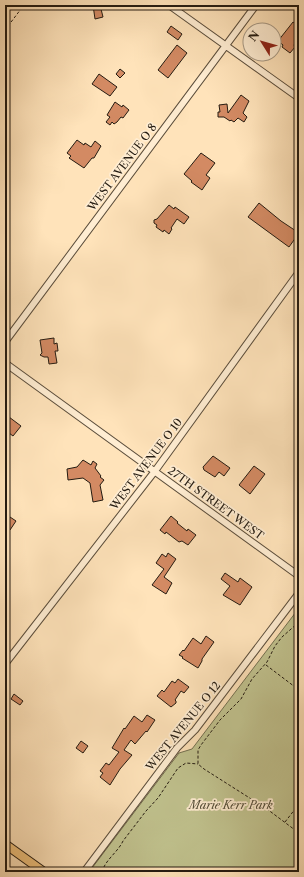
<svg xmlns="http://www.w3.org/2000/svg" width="304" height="877" font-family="'Libre Caslon Text',serif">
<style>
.green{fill:#c1c38f;stroke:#726f50}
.building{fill:#d38a63;stroke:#241b11}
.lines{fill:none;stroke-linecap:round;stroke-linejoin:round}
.minor-casing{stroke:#5b4d3b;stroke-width:8}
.major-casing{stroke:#241b11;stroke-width:10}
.path{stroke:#241b11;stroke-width:1;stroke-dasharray:3 2;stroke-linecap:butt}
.minor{stroke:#ffedd2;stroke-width:6}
.major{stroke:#f0c27d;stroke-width:8}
.labels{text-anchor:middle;stroke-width:3.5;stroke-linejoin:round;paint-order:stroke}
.street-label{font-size:11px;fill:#241b11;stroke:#ffedd2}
.park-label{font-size:11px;font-style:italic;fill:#534d37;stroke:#ffedd2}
</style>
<rect width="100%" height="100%" fill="#ffe3ba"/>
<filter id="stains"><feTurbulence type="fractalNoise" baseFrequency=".005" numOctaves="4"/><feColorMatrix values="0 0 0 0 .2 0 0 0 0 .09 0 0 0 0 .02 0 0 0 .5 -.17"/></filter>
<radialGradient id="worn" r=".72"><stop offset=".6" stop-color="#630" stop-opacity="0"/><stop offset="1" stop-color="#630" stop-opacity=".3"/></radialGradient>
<!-- green -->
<path class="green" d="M299,608v264h-210l90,-119 13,-4z"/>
<!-- building -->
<path class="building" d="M93,5h7l3,12 -8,2z
M293,22l6,4v12l-5,7 1,2 -5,6 -8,-6 1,-2 -5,-4z
M171,26l11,8 -4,6 -11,-8z
M177,45l10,8 -19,25 -10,-8z
M120,69l5,4 -5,5 -4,-4z
M99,74l18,13 -7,9 -18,-12z
M241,95l8,6 -6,12 4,4 -3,5 -6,-4 -4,4 -3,-2 -1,1 -6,-4h-6v-5h2l-1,-7 8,-1 1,9z
M115,102l7,5 1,-2 6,5 -6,8 -2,-1 -4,5 -3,2 -2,-2 -2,3 -4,-3 4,-5 -3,-2z
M77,140l7,5 1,-2 6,4 4,-6 6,5 -7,12h-2l-8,10 -15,-10 2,-2 -4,-3z
M201,153l14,10 -9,12 4,3 -8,12 -11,-8 1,-1 -8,-7z
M259,203l22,18 18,12 -10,14 -41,-30z
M169,205l5,4 1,-2 14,10 -5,7 -7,-5 -6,9 1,1 -3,5 -5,-4 -1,2 -7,-5 1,-2 -3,-2v-3l3,-1z
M54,338v6l3,-1 1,8h-3l2,12 -8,1 -1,-7h-4l-4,-2 2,-2 -2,-13z
M5,414l16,12 -8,10 -4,-3 -4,5z
M213,456l17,12 -6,8 -5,-4 -4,5 -11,-7 -1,-3z
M83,460l8,5 2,-4 4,3 -2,4 6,8 -1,1 4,3 -4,5 3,15 -10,2 -3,-19 -7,-5 -15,2 -1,-11 10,-2z
M254,466l11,8 -15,20 -11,-9z
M7,515l9,6 -6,9 -5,-3v-9z
M171,516l7,6 -1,1 10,8 1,-2 8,6 -8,10 -6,-4 -3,1 -13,-10 -1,2 -5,-4z
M168,553l8,6 -12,18 8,6 -6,11 -14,-9 12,-16 -8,-6 6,-9 4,3z
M225,573l13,9 2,-4 12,9 -12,18 -17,-10 7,-9 -9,-7z
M206,636l8,6 -12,17v2l-4,7 -16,-10 1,-1 -4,-2 4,-5 1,1 9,-13 8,6z
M178,679l11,8 -5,6 -3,-2 -6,9 1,1v2l-5,4 -14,-11 5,-6 2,2 8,-11 3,2z
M14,694l9,7 -3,4 -9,-6z
M147,715l8,5 -8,12 -1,-1 -11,13 -4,-4 -7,10 8,5 -12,14 -10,16 -10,-8 3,-4 -3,-2 6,-8 3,2 10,-13 -7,-4 12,-20 1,1 9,-13 8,6z
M81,741l7,5 -5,7 -7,-5z"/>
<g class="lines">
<defs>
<path id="minor" d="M169,5l130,93
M5,342l251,-337
M5,363l294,213
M5,664l150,-193 144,-199
M84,872l93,-124 18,-18 104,-137"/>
<path id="major" d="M5,844l39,28"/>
</defs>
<!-- minor casing -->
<use href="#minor" class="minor-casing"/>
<!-- major casing -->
<use href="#major" class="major-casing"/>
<!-- path -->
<path class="path" d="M5,30l19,-25
M299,622l-17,15 -7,9 -8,16 -15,17 -11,20 -21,21 -19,25 -3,5v14l6,5 63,40 32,24
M266,665l33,25
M285,822l14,-18
M102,872c3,-12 16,-20 21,-31l23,-30 12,-13 20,-30 8,-5 12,1"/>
<!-- minor -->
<use href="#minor" class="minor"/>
<!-- major -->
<use href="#major" class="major"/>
</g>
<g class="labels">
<!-- street labels -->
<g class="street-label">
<text transform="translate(122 167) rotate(-53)" y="4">WEST AVENUE O 8</text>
<text transform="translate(146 464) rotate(-53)" y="4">WEST AVENUE O 10</text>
<text transform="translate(216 503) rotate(36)" y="4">27TH STREET WEST</text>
<text transform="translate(183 726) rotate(-51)" y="4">WEST AVENUE O 12</text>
</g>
<!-- park labels -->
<g class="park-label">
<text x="231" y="809">Marie Kerr Park</text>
</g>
</g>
<!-- margin -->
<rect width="304" height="877" fill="none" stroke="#ffe3ba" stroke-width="20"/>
<rect x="6" y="6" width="292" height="865" fill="none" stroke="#241b11" stroke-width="2"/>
<rect x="10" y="10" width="284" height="857" fill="none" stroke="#241b11"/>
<!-- north arrow -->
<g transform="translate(262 42) rotate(307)"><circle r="19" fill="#ffedd2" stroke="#a79985"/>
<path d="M0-3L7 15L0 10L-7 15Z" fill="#8f2418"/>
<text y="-6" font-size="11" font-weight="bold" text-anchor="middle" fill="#241b11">N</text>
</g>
<rect width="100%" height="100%" filter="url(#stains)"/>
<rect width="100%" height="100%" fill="url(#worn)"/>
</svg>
